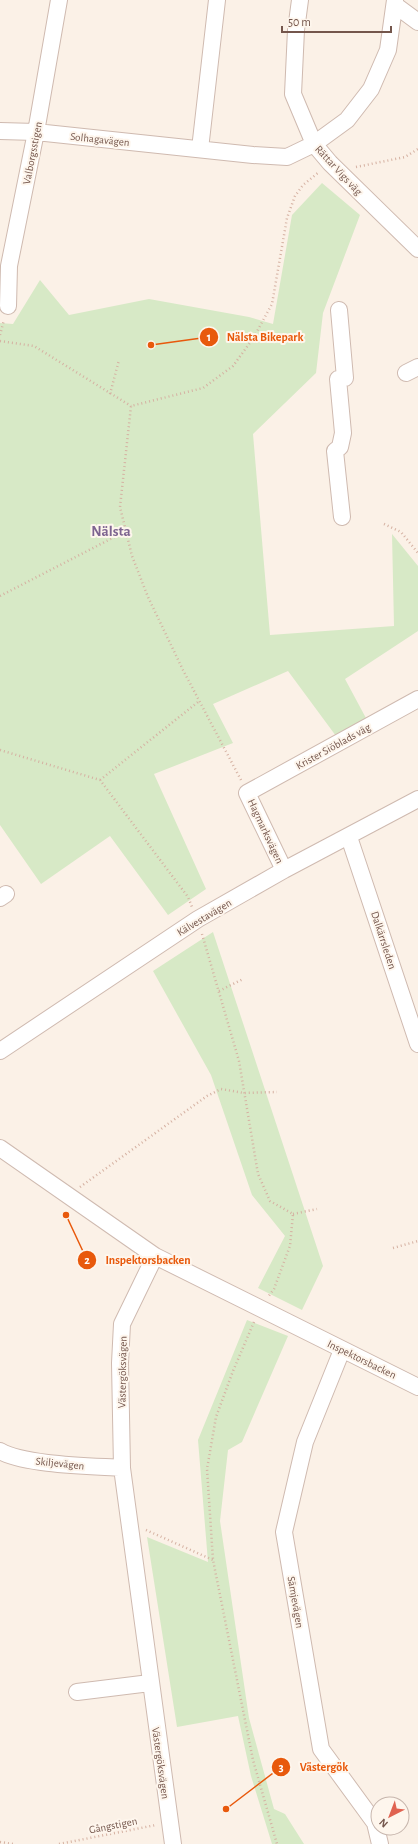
<svg xmlns="http://www.w3.org/2000/svg" width="418" height="1844" font-family="'Alegreya Sans',sans-serif">
<style>
.green{fill:#d7e9c6}
.lines{fill:none;stroke-linecap:round;stroke-linejoin:round}
.minor-casing{stroke:#cfbab0;stroke-width:18}
.path{stroke:#d5b1a2;stroke-width:2.5;stroke-dasharray:1 3;stroke-linecap:butt}
.minor{stroke:#fff;stroke-width:16}
.labels{text-anchor:middle;stroke-width:4;stroke-linejoin:round;paint-order:stroke}
.street-label{font-size:11px;fill:#74564c;stroke:#fef6ed}
.district-label{font-size:15px;font-weight:bold;fill:#7d6490;stroke:#fef6ed}
.leader{fill:none;stroke:#e8590c;stroke-width:1.5}
.callout-dot{fill:#e8590c;stroke:#fef6ed;stroke-width:1.5}
.mark-label{font-size:12px;text-anchor:middle;font-weight:bold;fill:#fff}
.callout-label{font-size:12px;text-anchor:middle;font-weight:bold;fill:#e8590c;stroke:#fef6ed;stroke-width:4;stroke-linejoin:round;paint-order:stroke}
</style>
<rect width="100%" height="100%" fill="#fbf1e7"/>
<!-- green -->
<path class="green" d="M322,183l38,32 -37,98 -7,60 -63,61 17,201 124,-9 -2,-92 26,32v65l-73,48 22,41 -31,16 -48,-65 -75,33 20,39 -79,31 52,115 -38,26 -58,-79 -69,48 -41,-59v-502l13,1 27,-44 29,35 80,-16 100,18 24,7 19,-109z
M213,932l110,334 -21,44 -44,-22 27,-52 -33,-41 -41,-120 -58,-104z
M247,1320l41,16 -46,106 -14,8 -8,71 29,197 25,91 11,5 19,30h-32l-21,-68 -13,-60 -61,11 -30,-190 61,25 -10,-122z"/>
<g class="lines">
<defs>
<path id="minor" d="M300,0l-4,30 -3,64 21,50 16,19 88,86
M395,5l23,17
M0,131l36,1 217,23 34,2 27,-13 33,-24 24,-31 17,-39 7,-50
M200,149l17,-149
M8,306l1,-40 27,-134 23,-132
M339,310l6,68
M406,373l12,-6
M338,379l5,54 -3,14 -5,4 7,66
M349,837l69,207
M284,870l-37,-77 171,-94
M0,898l6,-4
M0,1051l198,-132 86,-49 134,-71
M0,1148l155,108 -33,68 -2,39 2,105 51,376
M155,1256l263,131
M342,1350l-37,92 -21,90 37,217 54,74 5,21
M0,1451c24,14 91,15 122,17
M77,1692l73,-9"/>
</defs>
<!-- minor casing -->
<use href="#minor" class="minor-casing"/>
<!-- path -->
<path class="path" d="M356,167l49,-10 13,-8
M0,335l4,-15
M0,341l34,5 97,60
M110,394l9,-34
M384,524l17,8 17,21
M0,596l126,-65
M0,750l100,30 88,117 4,10
M100,780l98,-78
M241,780l-58,-110 -35,-73 -16,-41 -12,-49 11,-101 72,-18 30,-22 21,-29 18,-33 15,-86 8,-22 8,-11 16,-13
M202,934l37,127 19,113 12,27 23,13 -3,32 -16,43 -6,8
M219,991l24,-12
M80,1187l127,-91 14,-7 23,4 33,-1
M293,1214l24,-5
M393,1248l25,-7
M254,1322l-21,49 -17,46 -9,52 6,91 40,200 24,84
M146,1530l67,30
M0,1842l13,2
M59,1844l97,-19"/>
<!-- minor -->
<use href="#minor" class="minor"/>
</g>
<g class="labels">
<!-- street labels -->
<g class="street-label">
<text transform="translate(100 139) rotate(6)" y="4">Solhagavägen</text>
<text transform="translate(32 153) rotate(-79)" y="4">Valborgsstigen</text>
<text transform="translate(339 170) rotate(47)" y="4">Rättar Vigs väg</text>
<text transform="translate(333 746) rotate(-29)" y="4">Krister Siöblads väg</text>
<text transform="translate(266 831) rotate(65)" y="4">Hagmarksvägen</text>
<text transform="translate(204 917) rotate(-31)" y="4">Kälvestavägen</text>
<text transform="translate(384 940) rotate(72)" y="4">Dalkärrsleden</text>
<text transform="translate(362 1359) rotate(26)" y="4">Inspektorsbacken</text>
<text transform="translate(122 1372) rotate(-89)" y="4">Västergöksvägen</text>
<text transform="translate(60 1463) rotate(6)" y="4">Skiljevägen</text>
<text transform="translate(296 1602) rotate(80)" y="4">Sämjevägen</text>
<text transform="translate(161 1763) rotate(82)" y="4">Västergöksvägen</text>
<text transform="translate(113 1825) rotate(-11)" y="4">Gångstigen</text>
</g>
<!-- district labels -->
<g class="district-label">
<text x="111" y="536">Nälsta</text>
</g>
</g>
<!-- callouts -->
<path class="leader" d="M151 345L209 337M66 1215L87 1260M226 1809L281 1767"/>
<g class="callout-dot">
<circle cx="151" cy="345" r="4"/>
<circle cx="66" cy="1215" r="4"/>
<circle cx="226" cy="1809" r="4"/>
<circle cx="209" cy="337" r="10"/>
<circle cx="87" cy="1260" r="10"/>
<circle cx="281" cy="1767" r="10"/>
</g>
<g class="mark-label">
<text x="209" y="341">1</text>
<text x="87" y="1264">2</text>
<text x="281" y="1771">3</text>
</g>
<g class="callout-label">
<text x="265" y="341">Nälsta Bikepark</text>
<text x="148" y="1264">Inspektorsbacken</text>
<text x="324" y="1771">Västergök</text>
</g>
<!-- north arrow -->
<g transform="translate(390 1816) rotate(222)"><circle r="19" fill="#fef6ed" stroke="#c7b6ad"/>
<path d="M0-3L7 15L0 10L-7 15Z" fill="#e06351"/>
<text y="-6" font-size="11" font-weight="bold" text-anchor="middle" fill="#74564c">N</text>
</g>
<!-- scale -->
<path d="M282 26v6h109v-6" fill="none" stroke="#74564c" stroke-width="2"/>
<text x="288" y="26" font-size="12" fill="#74564c" stroke="#fef6ed" stroke-width="3" paint-order="stroke">50 m</text>
</svg>
